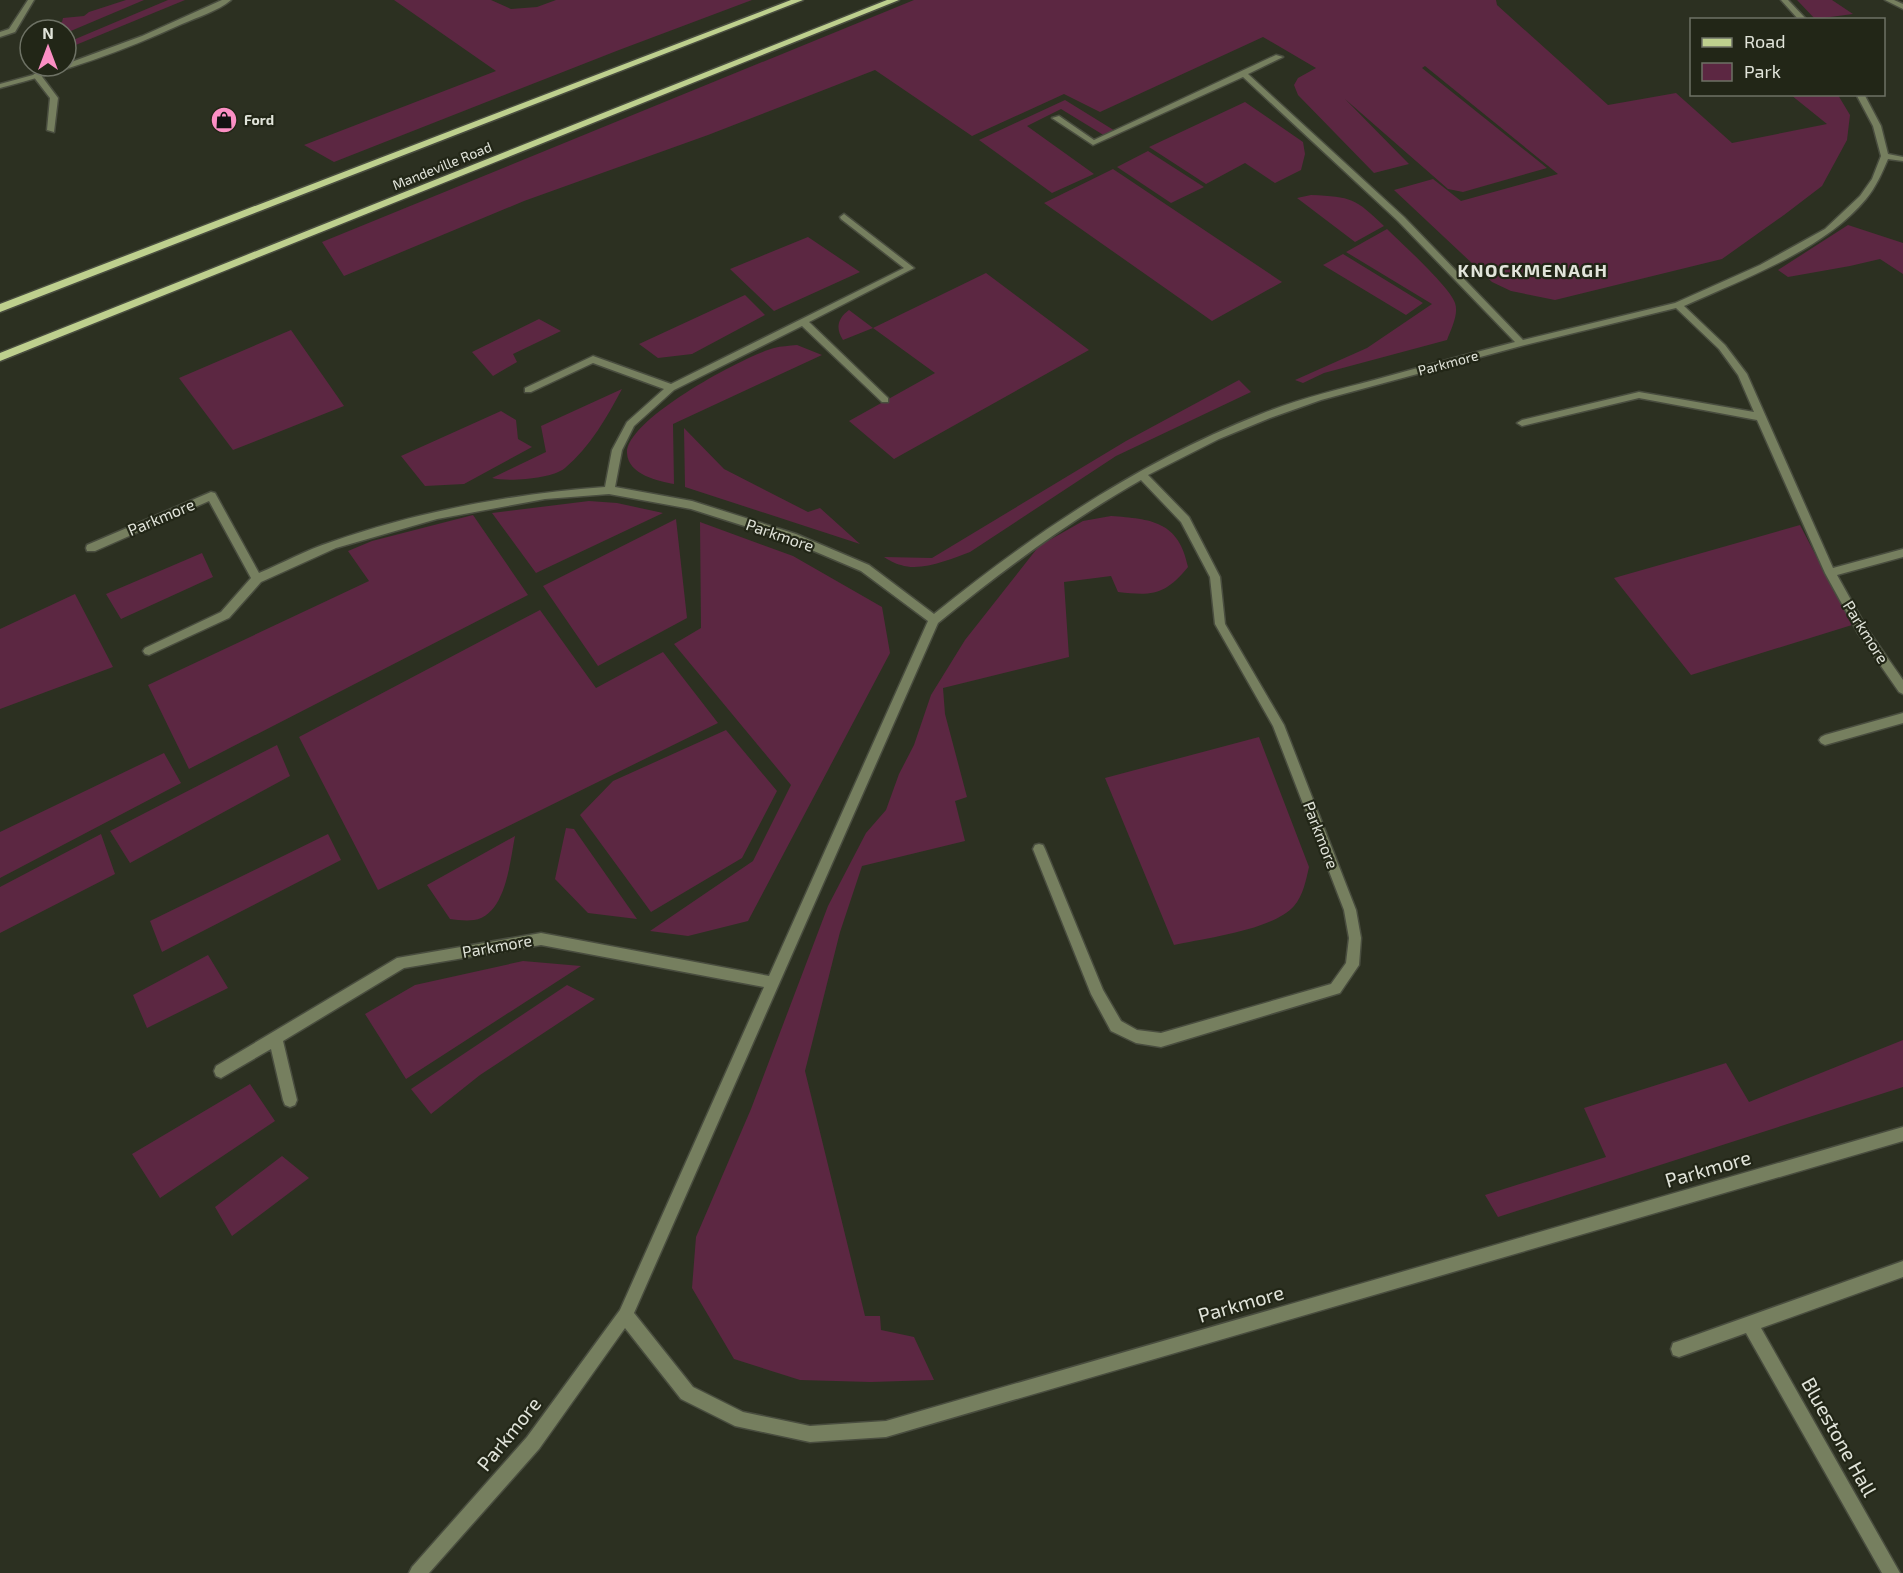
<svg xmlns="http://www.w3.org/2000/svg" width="1903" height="1573" font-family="'Exo 2',sans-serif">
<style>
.green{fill:#5c2742}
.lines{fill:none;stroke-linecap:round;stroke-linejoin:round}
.service-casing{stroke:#494d3f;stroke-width:3}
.minor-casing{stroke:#494d3f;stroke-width:3}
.primary-casing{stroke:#494d3f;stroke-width:3}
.service{fill:#767f5f;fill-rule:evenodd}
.minor{fill:#767f5f;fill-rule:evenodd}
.primary{fill:#bed08e;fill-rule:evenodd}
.labels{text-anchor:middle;stroke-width:4.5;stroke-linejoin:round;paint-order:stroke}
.far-poi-label{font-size:14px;font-weight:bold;fill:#e1e4da;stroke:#222617;text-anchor:start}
.far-street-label{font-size:14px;fill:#e1e4da;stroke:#222617}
.street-label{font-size:16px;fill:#e1e4da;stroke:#222617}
.far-district-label{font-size:18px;font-weight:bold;letter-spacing:1.5px;fill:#e1e4da;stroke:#222617}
.near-street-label{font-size:20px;fill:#e1e4da;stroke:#222617}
</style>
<rect width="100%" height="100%" fill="#2c3021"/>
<!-- green -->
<path class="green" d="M126,0h18l-78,33v-3h-33l7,-5 22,-3 1,-4 21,-2 5,-4z
M168,0h17l-119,49v-6z
M394,0h97l20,9 26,-2 19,-7h196l-133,50 -285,112 -30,-17 192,-74z
M914,0h582l1,5 111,100 68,-12 56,50 95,-19 -36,-29h47l12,20 -3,25 -25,46 -38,29 -62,44 -167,41 -44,-9 -19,-9 -98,-92 39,-11 28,22 97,-27 -133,-108 -3,2 125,100 -84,24 -15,-3 -103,-90 64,65 -35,9 -76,-78 -4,-10 4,-7 18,-10 -53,-31 -163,75 -36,-18 -92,42 -97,-66 -167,65 -184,66 -180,75 -22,-34z
M1797,0h35l21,14 -38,5z
M1065,100l55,34 -10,5 -49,-30 -34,17 67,48 -42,19 -73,-53z
M1245,102l58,40 2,12 -4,16 -26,13 -30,-20 -39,21 -57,-37z
M1148,151l56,36 -33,16 -54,-36z
M1113,169l169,113 -70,39 -168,-118z
M1311,195c41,2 44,3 73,31l-29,16 -58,-44z
M1848,225l55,18v31l-23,-15 -30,7 -62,11 -10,-7z
M1387,229c14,14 63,58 68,74 4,11 -4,26 -8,37l-123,33 -21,10 -8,-3 72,-32 65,-44 -86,-52z
M808,237l52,35 -86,39 -44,-42z
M1343,254l80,49 -17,12 -83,-50z
M986,273l103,77 -195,109 -45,-38 86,-48 -62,-45 -30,12c-8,-12 -5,-22 6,-30l24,18z
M745,295l20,20 -73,39 -34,4 -19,-14z
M539,319l22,12 -48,23 4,8 -24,14 -21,-24z
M291,330l53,76 -111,44 -54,-72z
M797,345l25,10 -149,69 1,60c-15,-3 -46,-9 -47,-31 -1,-34 117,-97 147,-105 7,-2 15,-2 23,-3z
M1239,380l12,12 -135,64 -146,96c-19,7 -49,20 -69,13 -6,-1 -12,-5 -17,-8l48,1 194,-117z
M622,389c-15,28 -32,58 -57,79 -13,11 -57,14 -73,10l54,-26 -5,-26z
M501,411l15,9 2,19 14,8 -68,37 -39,2 -24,-30z
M684,428l40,41 84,43 12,-4 40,36 -175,-57z
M589,501l28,2 46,10 -127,60 -44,-60z
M473,515l55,80 -339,174 -41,-84 221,-104 -21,-30 24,-10z
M1111,516c40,3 68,5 77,51 -23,28 -35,29 -70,25l-7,-16 -47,6 5,75 -126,31 2,26 22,83 -12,4 10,40 -103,25 -22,66 -35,139 60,245h15l1,14 33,7 20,43 -63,2 -71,-2 -66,-21 -42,-71 4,-51 55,-128 77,-203 38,-73 20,-23 13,-36 15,-29 17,-50 34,-55 74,-94 44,-25z
M676,519l11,99 -89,48 -55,-80z
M700,522l93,34 89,51 8,46 -142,268 -60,15 -38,-5 103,-70 38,-76 -117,-141 27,-16z
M1800,525l52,100 -161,50 -77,-97z
M202,553l11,24 -92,42 -15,-25z
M75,594l38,73 -113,42v-80z
M540,610l56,78 67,-36 55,71 -340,167 -79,-153z
M726,730l51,61 -35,67 -91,54 -71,-97 33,-34z
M1259,737l50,130c-3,13 -6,29 -15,39 -21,24 -89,32 -120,39l-69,-167z
M277,745l13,31 -160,87 -20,-32z
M164,753l17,30 -181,95v-46z
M566,828l8,1 63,90 -49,-6 -33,-34z
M101,834l14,40 -115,59v-46z
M328,834l13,26 -179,92 -12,-31z
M515,836c-5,25 -9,79 -41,84 -8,1 -17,0 -24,-1l-23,-34z
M208,955l20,33 -81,40 -14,-33z
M523,961l58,5 -175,113 -41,-65 50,-29z
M567,985l28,14 -115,76 -49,39 -20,-25z
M1903,1040v47l-405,130 -13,-22 121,-38 -22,-49 142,-45 23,39z
M250,1084l25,37 -115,77 -28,-44z
M282,1156l27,22 -77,58 -17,-29z"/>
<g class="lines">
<defs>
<path id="service" d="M28,0h6l-19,32 -15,5v-5l9,-3z
M34,74h6l18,24 -4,34 -7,-2 3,-32 -17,-22z"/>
<path id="minor" d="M222,0h9c-13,11 -33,17 -49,24 -58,27 -120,48 -182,64v-4l66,-18v-2l76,-28z
M1781,0h7l19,20h-8z
M1885,0h9l9,4v5z
M1276,55l7,2 -35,17 156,143 119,123 152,-37 85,-38 65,-36 35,-33 12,-17 9,-23 -8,-30 -17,-32h8l17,32 7,28 15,3v4l-15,-2c-6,14 -12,28 -22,40 -42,51 -123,80 -182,107l41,39 22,29 86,194 70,-19v8l-66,18 29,52 37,53v14l-4,-2 -41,-59 -33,-60 -68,-153 -118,-22 -117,28 -5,-3 5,-3 117,-28 115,20 -16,-37 -19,-26 -43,-41 -155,38 -200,54 -51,18 -51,21 -71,36 41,42 31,60 5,47 59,101 72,185 5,28 -2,27 -19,28 -179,54 -25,-4 -25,-12 -20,-37 -58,-145 2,-4 4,-1 4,1 2,4 58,141 18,31 16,9 24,3 170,-49 15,-21 3,-25 -5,-28 -71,-184 -58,-102 -5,-47 -29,-55 -40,-42c-72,41 -138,90 -203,143l-304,690 59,74 50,25 67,14 76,-5 1017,-294v14l-1017,296 -76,5 -75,-16 -54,-27 -56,-71 -86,121 -110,124h-20l3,-6 115,-130 93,-127 144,-323 -223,-42 -137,23 -121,73 14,59 -2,5 -5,2 -5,-2 -2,-5 -12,-51 -50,29 -5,-2 -2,-5 2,-5 181,-108 144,-25 228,43 159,-355 -67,-50 -73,-31 -97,-31 -82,-15 -64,5 -108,20 -101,29 -75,34 -32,36 -80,37 -4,-1 -2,-3 2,-3 76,-36 30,-34 -42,-77 -114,50h-8l-1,-3 1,-3 124,-53 4,1 44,80c24,-10 47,-23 72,-31 88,-31 181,-48 274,-55l7,-37 15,-28 37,-33 -71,-26 -62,29h-6v-4l68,-32 78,28 233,-116 -63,-49 -1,-2 4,-3 70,54 -105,54 79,76v4h-6l-80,-76 -128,64 -40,36 -12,24 -7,37 77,14 104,33 73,31 65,49c100,-81 207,-153 327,-200 37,-15 75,-24 113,-34 47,-13 94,-26 141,-38l-117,-121 -155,-144 -150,68 -41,-27 7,-2 35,24z
M1903,713v10l-78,22 -4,-2 -2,-3 2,-3 4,-2z
M1903,1261v16l-142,51 139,245h-18l-136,-240 -67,24 -6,-2 -2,-6 2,-6 6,-2z"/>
<path id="primary" d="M791,0h12l-803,312v-8z
M887,0h12l-899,361v-8z"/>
</defs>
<!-- service casing -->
<use href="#service" class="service-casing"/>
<!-- minor casing -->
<use href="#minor" class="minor-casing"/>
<!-- primary casing -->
<use href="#primary" class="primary-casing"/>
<!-- service -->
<use href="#service" class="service"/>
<!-- minor -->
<use href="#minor" class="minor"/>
<!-- primary -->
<use href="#primary" class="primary"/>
</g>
<!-- icons -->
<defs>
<symbol id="shop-disc" viewBox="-11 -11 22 22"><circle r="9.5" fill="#fb8fc4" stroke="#222617"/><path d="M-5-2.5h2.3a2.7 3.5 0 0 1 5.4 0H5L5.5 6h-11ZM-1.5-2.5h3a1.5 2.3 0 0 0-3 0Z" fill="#111"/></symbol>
</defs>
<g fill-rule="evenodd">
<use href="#shop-disc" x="209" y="105" width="30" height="30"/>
</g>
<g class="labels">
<!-- far-poi labels -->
<g class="far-poi-label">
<text x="244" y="125">Ford</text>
</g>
<!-- far-street labels -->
<g class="far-street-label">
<text transform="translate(442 166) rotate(-22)" y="5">Mandeville Road</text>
<text transform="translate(1448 363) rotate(-15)" y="5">Parkmore</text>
</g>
<!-- street labels -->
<g class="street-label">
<text transform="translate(161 517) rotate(-23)" y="6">Parkmore</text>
<text transform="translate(780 535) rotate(19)" y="6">Parkmore</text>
<text transform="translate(1866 632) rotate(58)" y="6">Parkmore</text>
<text transform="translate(1321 835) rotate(69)" y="6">Parkmore</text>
<text transform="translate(497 946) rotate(-10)" y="6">Parkmore</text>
</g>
<!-- far-district labels -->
<g class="far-district-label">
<text x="1533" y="277">KNOCKMENAGH</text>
</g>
<!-- near-street labels -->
<g class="near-street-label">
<text transform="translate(1708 1169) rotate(-16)" y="7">Parkmore</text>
<text transform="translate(1241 1304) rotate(-16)" y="7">Parkmore</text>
<text transform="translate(509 1434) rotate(-51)" y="7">Parkmore</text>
<text transform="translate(1839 1437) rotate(61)" y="7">Bluestone Hall</text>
</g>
</g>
<!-- legend -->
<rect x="1690" y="18" width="195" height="78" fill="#222617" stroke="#6e7265" stroke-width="1.5"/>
<rect x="1702" y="38" width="30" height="9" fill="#bed08e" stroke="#6e7265" stroke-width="1.5"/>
<text x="1744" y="48" font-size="18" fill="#e1e4da">Road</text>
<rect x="1702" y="63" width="30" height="18" fill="#5c2742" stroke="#6e7265" stroke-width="1.5"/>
<text x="1744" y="78" font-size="18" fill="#e1e4da">Park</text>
<!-- north arrow -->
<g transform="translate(48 48)"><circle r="28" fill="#222617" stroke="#6e7265" stroke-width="1.5"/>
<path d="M0-4.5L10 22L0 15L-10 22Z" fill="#fb8fc4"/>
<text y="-9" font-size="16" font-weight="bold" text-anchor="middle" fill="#e1e4da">N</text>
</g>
</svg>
